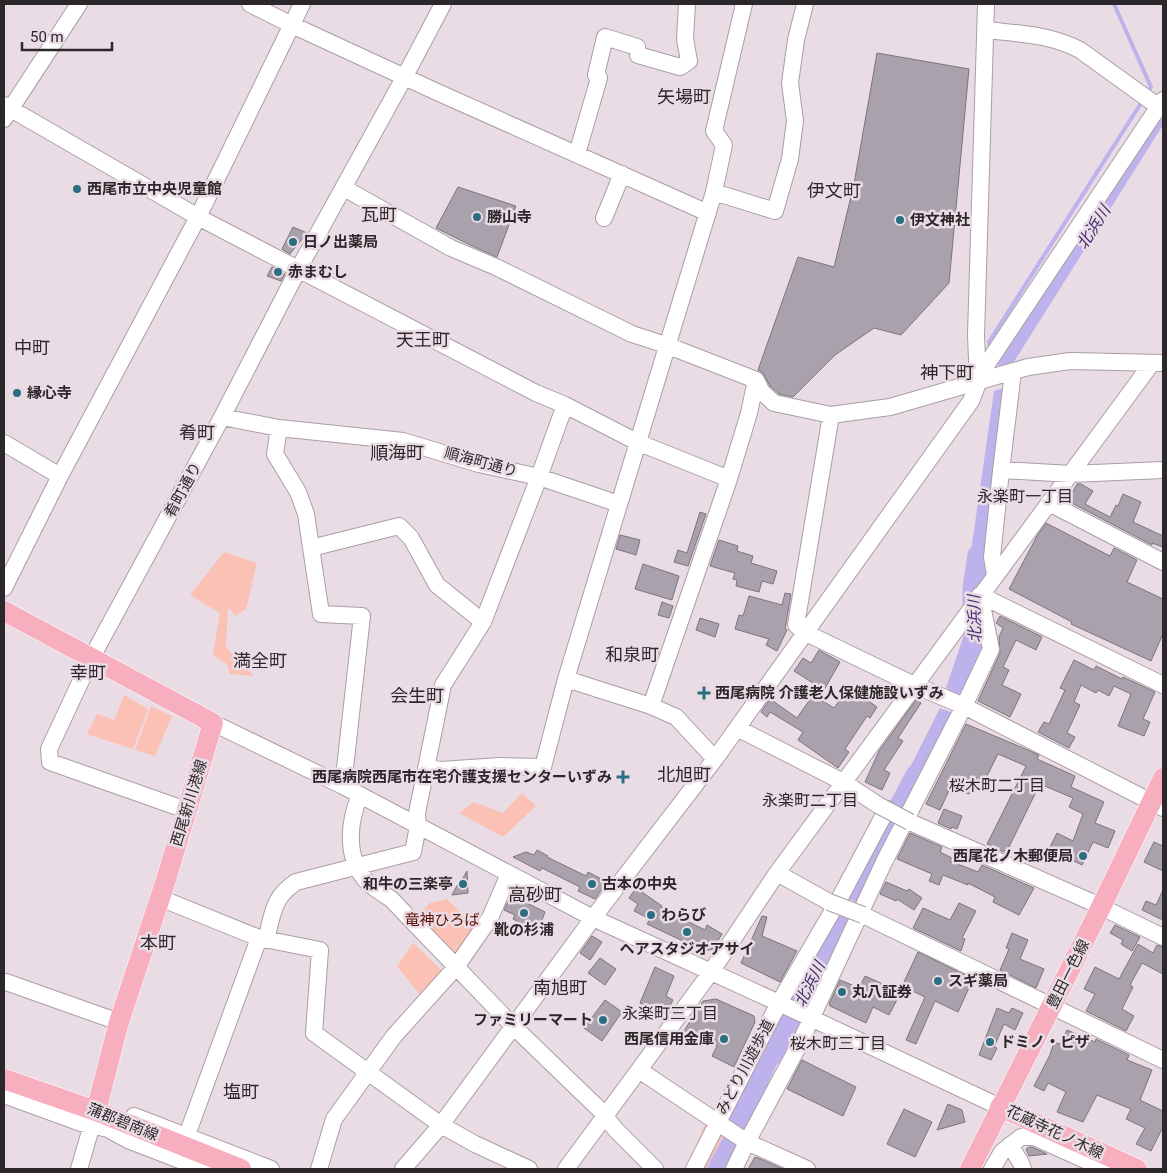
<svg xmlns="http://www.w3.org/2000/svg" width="1167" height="1173" font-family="Roboto,'Noto Sans JP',sans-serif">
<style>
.green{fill:#fcc1b5}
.water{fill:#bdb2ec}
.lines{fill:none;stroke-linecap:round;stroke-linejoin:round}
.stream{stroke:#bdb2ec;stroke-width:4}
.river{stroke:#bdb2ec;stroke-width:21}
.building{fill:#a9a1ac;stroke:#7c747e}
.minor-casing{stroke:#ab9da5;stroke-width:18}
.major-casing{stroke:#fff;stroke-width:21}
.minor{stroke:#fff;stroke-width:16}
.major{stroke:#f7afc0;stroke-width:20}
.minor-bridge-casing{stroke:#ab9da5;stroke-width:18;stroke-linecap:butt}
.minor-bridge{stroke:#fff;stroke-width:16}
.poi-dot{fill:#2c6e81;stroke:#eadce4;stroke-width:2}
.labels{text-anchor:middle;stroke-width:5;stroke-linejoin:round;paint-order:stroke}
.poi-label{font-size:15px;font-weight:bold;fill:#2c272a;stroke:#eadce4;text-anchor:start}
.street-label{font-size:15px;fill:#2c272a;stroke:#eadce4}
.park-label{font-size:15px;fill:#5e1006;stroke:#eadce4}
.water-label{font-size:16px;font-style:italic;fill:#402d71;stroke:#eadce4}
.neighbourhood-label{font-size:16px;fill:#2c272a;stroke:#eadce4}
.quarter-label{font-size:18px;fill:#2c272a;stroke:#eadce4}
</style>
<rect width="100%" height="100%" fill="#eadce4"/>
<!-- green -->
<path class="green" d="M224,552l33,11 -11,46 -10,7 -8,-8 -2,39 28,29 -24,-2 -3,-10 -14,-9 7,-42 -30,-18z
M124,695l24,14 -15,40 -46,-15 10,-20 17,6z
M151,706l21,10 -17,40 -20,-6z
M522,793l14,13 -33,31 -44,-24 15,-11 29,11z
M447,899l29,29 -21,32 -41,-40 16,-17z
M413,943l29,28 -22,24 -23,-29z
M705,1124l20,10 -19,35h-20z"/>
<!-- water -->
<path class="water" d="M1157,116l6,5v4l-153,243 -13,-3z
M1004,388l-22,187 -17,18 29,-202z
M981,611l1,40 -21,46 -15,-9 21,-62z
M940,708l13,5 -45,91 -13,-7z
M889,813l8,4 -39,86 -11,-5z
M840,912l10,3 -39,84 -19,-9z
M772,1026l20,5 -47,103 -18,-11z
M725,1134l13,8 -13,27h-19z"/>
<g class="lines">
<!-- stream -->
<path class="stream" d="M1114,4l37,83 -3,5
M990,348l-1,-6 154,-242"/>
<!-- river -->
<path class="river" d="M973,619v-31l5,-33
M886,832l30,-57
M772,1055l43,-87"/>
</g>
<!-- building -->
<path class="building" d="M877,53l92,16 -20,214 -48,52 -27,-7 -39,27 -42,42 -14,-3 -9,-8 -7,-13 -5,-3 40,-113 36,10 20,-83z
M458,187l58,19 -19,51 -27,-12 -34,-17z
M293,227l14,6 -17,21 -8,-5z
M272,267l13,7 -4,7 -14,-5z
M1077,484h4l12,7 -8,13 25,13 6,-12 2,1 5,-12 18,8 -8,20 30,14v11l-11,-4v2l-84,-44z
M700,512l6,2 -18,52 -14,-4 4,-12 9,3z
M1046,523l64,33 4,-8 23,12 -10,22 36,17v35l-12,27 -80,-37 1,-2 -63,-33 28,-53z
M620,535l20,5 -4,15 -20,-6z
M719,540l19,6 -1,5 16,5 -2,7 26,8 -4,13 -11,-3 -3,11 -23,-6 1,-6 -4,-1 2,-6 -25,-7z
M643,564l36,12 -7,24 -37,-11z
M785,593l6,1 -6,35 2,1 -10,21 -11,-6 3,-6 -34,-10 4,-14 4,1 6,-20 33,9z
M662,602l11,4 -4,12 -11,-3z
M1000,616l42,21 -6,13 -20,-10 -13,27 6,3 -7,15 19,9 -11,23 -32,-16 22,-48 -1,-16 4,-9 -7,-5z
M700,618l19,6 -4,13 -19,-7z
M651,648l8,3 -4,12 -9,-3z
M819,650l21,12 -16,28 -30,-19 9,-13 8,5z
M1074,660l20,10 2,-4 26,13 1,-2 32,15 -12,27 7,3 -6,14 -26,-10 13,-32 -17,-8 -5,10 -11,-6 -2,3 -15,-8 -7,17 6,3 -13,28 8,4 -6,11 -31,-16 6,-10 5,2 16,-34 -5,-2z
M849,687l28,20 -7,11 -3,-2 -22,33 4,3 -11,16 -40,-28 5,-8 -33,-20 -3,5 -6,-5 9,-13 27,19 16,-23 21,13z
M916,700l5,3 -23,35 5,3 -19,29 6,3 -8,17 -17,-8 14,-31z
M966,724l55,23 18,8 -2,4 38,17 -4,11 33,15 -9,21 20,8 -7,17 -15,-6 -11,23 -33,-16 8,-16 16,8 10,-27 -14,-7 4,-9 -33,-14 -34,69 -19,-9 39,-78 -28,-12 -16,32 -8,-4 -5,12 -18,-8 -11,24 -14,-6z
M944,809l18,7 -5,13 -5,-2 -1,2 -13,-6z
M910,833l32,14 -2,5 12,6 -2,3 28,11 4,-7 52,23 -15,27 -26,-13 2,-5 -27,-14v2l-25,-10 -4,10 -10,-4 3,-7 -35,-15z
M1154,842l9,4v25l-19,-9z
M537,850l11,6 -1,1 39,19 2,-4 19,10 -12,17 -17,-8 2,-4 -38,-19 -2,3 -27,-14 13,-5 8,3z
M467,871l1,22 -16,2 7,-13 1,1z
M886,882l21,9 2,-2 13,9 -8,12 -17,-11 -1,2 -16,-7z
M636,888l26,18 -1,1 17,10 1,-2 9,4 -1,2 18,9 2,-5 15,9 -9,15 -9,2 -57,-27 3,-5 -16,-8 4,-7 -9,-6z
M1163,890v30l-21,-10 4,-9 10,4z
M511,895l34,17 -6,16 -11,-6 -2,4 -13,-7 2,-4 -11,-5z
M959,903l17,8 -14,27 3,1 -4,12 -48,-23 10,-20 27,12z
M762,916l5,1 -5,19 35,15 -17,31 -39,-19z
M1115,925l25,12 -8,14 -11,-7 2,-4 -13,-7z
M1012,933l16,7 -8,19 24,10 -8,19 -36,-18 9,-21 -3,-1z
M592,936l10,6 -12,18 -10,-7z
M1138,944l15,9 4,-8 6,2v27l-21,-11 -12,22 3,2 -11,22 12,7 -8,15 -40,-20 9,-17 -11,-5 11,-22 24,12z
M918,952l55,27 -15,33 -23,-11 -19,43 -10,-4 19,-43 -23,-11z
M600,958l16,11 -11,16 -17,-12z
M655,967l19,9 -8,20 7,4 -8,15 -25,-12z
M865,976l36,16 -12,23 -16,-8 -7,16 -36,-17 -1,-2 11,-24 19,8z
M716,999l38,17 1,6 -21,45 -22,-11 5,-10 -33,-15 19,-30z
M605,1000l17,12 -20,29 -18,-13z
M997,1008l12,5 3,-5 11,5 -8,17 -11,-6 -10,23 3,1 -6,12 -12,-5z
M1067,1030l28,12 1,-3 33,16 -2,5 25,10 -12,30 23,11v16l-12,24 -15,-7 9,-16 -19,-9 5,-10 -34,-14 -14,27 -26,-10 9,-20 -18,-9 -4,8 -10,-5 16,-31 4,-13 6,2z
M802,1060l54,27 -13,29 -56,-27z
M948,1104l14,6 3,12 -28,8z
M904,1109l28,13 -17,35 -28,-13z
M1029,1147h3l15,7 -18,2 -3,-7z
M755,1157l3,1 25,11h-35z"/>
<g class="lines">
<defs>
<path id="minor" d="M250,4l42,21 145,67 271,121
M986,30c34,4 63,4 94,20l79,57
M4,105l194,112 338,176 29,12 72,37 92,37
M4,119l75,-115
M577,154l22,-76 -3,-3 9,-38 32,10 1,8 42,12 9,-6 -4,-22 2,-35
M344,188l107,60 45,19 136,67 34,11 90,35 6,12 12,11 57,12 59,-8 138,-40 42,-6 93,2
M714,192l61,19 15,-52 5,-38 -5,-38 6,-43 9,-36
M604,218l18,-44
M977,379l186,-279
M831,415l-35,210 8,7 110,53 50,21 199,102
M222,417l57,11 124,13 76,23 60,13 80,27
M279,428l-4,26 23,38 8,22 15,100 41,2 -19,170
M4,443l56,33
M1001,470l70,4 92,-4
M1049,503l114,59
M311,548l88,-22 12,12 26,47 46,37
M995,575l-3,-18 9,-86 12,-99 4,-1
M4,588l56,-112 138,-259 104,-213
M980,595l183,90
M566,679l85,27
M213,723l130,63 250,132 186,85 221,104
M737,728l106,54 35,23
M715,759l-39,-42 -25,-11 78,-227 20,-66 7,-33
M426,768l15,2 59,-4 43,1 23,-88 148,-487 10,-47 -10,-14 30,-127
M360,795c-12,28 -15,64 8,88 7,6 15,11 23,16l122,127 87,84 16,20 39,39
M186,810l-136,-48 -1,-13 43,-92 130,-240 77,-149 106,-192 38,-72
M910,822l179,79 74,36
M777,873l52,29
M160,898l99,40 61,12 -6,83 4,3 123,89 34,19 54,25
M863,915l300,145
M266,940c7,-26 6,-42 30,-58l117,-30 5,-26 -1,-13 26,-128 40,-63 56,-145 26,-72
M6,982l113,40
M639,1070l108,72 60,27
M4,1095l77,28 27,6 20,11 75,29
M134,1116l137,53
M1010,1145l11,18 2,6
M183,1146l76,-208
M79,1169l15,-51
M319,1169l15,-50 60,-83 62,-69 34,-49 19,-44
M403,1169l38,-44 152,-207 122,-159 256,-358 7,-18 -2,-48 10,-331
M566,1169l145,-197 66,-99 375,-510
M694,1169l85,-166 57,-98 51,-96
M734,1169l13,-27 52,-97 85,-183 80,-156 27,-57 -11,-54
M992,1169l10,-17 19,-15h13l71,32"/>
<path id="major" d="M4,611l209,112 -48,160 -46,139 -23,89
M4,1079l92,32 145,58
M1000,1107l137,62
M970,1169l131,-262 62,-129"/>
</defs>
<!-- minor casing -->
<use href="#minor" class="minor-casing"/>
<!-- major casing -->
<use href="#major" class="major-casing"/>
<!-- minor -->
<use href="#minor" class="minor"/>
<!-- major -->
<use href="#major" class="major"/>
<defs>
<path id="minor-bridge" d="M878,805l32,17
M829,902l34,13"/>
</defs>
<!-- minor-bridge casing -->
<use href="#minor-bridge" class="minor-bridge-casing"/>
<!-- minor-bridge -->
<use href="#minor-bridge" class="minor-bridge"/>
</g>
<!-- markers -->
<g class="poi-dot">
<circle cx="77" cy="189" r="5"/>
<circle cx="477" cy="217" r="5"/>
<circle cx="900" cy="220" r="5"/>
<circle cx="293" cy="242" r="5"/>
<circle cx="278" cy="272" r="5"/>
<circle cx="17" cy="393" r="5"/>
<path d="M701.5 685.5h5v5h5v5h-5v5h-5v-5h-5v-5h5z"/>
<path d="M620.5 769.5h5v5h5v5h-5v5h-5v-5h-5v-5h5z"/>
<circle cx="1083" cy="856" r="5"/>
<circle cx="463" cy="884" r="5"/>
<circle cx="592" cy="884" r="5"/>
<circle cx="524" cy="913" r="5"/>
<circle cx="651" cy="915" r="5"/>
<circle cx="687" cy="932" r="5"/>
<circle cx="938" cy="981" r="5"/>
<circle cx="842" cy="992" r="5"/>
<circle cx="603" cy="1020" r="5"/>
<circle cx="724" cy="1039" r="5"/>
<circle cx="990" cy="1042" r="5"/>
</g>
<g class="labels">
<!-- poi labels -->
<g class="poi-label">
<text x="87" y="194">西尾市立中央児童館</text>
<text x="487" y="222">勝山寺</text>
<text x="910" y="225">伊文神社</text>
<text x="303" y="247">日ノ出薬局</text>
<text x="288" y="277">赤まむし</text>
<text x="27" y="398">縁心寺</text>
<text x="715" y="698">西尾病院 介護老人保健施設いずみ</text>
<text x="612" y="782" text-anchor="end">西尾病院西尾市在宅介護支援センターいずみ</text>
<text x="1073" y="861" text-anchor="end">西尾花ノ木郵便局</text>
<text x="453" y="889" text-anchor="end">和牛の三楽亭</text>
<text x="602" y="889">古本の中央</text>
<text x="661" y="920">わらび</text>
<text x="524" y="935" text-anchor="middle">靴の杉浦</text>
<text x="687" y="954" text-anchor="middle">ヘアスタジオアサイ</text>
<text x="948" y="986">スギ薬局</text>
<text x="852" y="997">丸八証券</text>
<text x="593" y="1025" text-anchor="end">ファミリーマート</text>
<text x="714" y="1044" text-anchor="end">西尾信用金庫</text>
<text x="1000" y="1047">ドミノ・ピザ</text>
</g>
<!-- street labels -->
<g class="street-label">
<text transform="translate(481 462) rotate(15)" y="5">順海町通り</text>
<text transform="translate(183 490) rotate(-62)" y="5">肴町通り</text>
<text transform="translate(189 803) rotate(-73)" y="5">西尾新川港線</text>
<text transform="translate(1068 974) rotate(-63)" y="5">豊田一色線</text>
<text transform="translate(745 1067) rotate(-62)" y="5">みどり川遊歩道</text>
<text transform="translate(123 1122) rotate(22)" y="5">蒲郡碧南線</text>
<text transform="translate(1055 1132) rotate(25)" y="5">花蔵寺花ノ木線</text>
</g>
<!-- park labels -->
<g class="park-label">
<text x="442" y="925">竜神ひろば</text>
</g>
<!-- water labels -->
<g class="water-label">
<text transform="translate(1093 227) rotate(-58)" y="6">北浜川</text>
<text transform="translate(974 619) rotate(-92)" y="6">北浜川</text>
<text transform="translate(809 984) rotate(-63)" y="6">北浜川</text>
</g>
<!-- neighbourhood labels -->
<g class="neighbourhood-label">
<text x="1025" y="502">永楽町一丁目</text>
<text x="997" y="791">桜木町二丁目</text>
<text x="810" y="806">永楽町二丁目</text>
<text x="670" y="1019">永楽町三丁目</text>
<text x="838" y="1049">桜木町三丁目</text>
</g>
<!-- quarter labels -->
<g class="quarter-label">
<text x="684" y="103">矢場町</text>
<text x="834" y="197">伊文町</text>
<text x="379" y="221">瓦町</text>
<text x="423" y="346">天王町</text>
<text x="32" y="354">中町</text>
<text x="947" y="379">神下町</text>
<text x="197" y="439">肴町</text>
<text x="397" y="459">順海町</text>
<text x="632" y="661">和泉町</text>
<text x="260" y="667">満全町</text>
<text x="88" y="679">幸町</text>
<text x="417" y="702">会生町</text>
<text x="684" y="781">北旭町</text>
<text x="535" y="901">高砂町</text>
<text x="158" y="949">本町</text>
<text x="560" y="994">南旭町</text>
<text x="241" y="1098">塩町</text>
</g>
</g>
<!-- border -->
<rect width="1167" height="1173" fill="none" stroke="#2c272a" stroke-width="10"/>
<!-- scale -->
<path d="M22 42v8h90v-8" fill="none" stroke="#2c272a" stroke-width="2.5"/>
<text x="30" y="42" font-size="15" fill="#2c272a" stroke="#eadce4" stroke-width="4" paint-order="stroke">50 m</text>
</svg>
